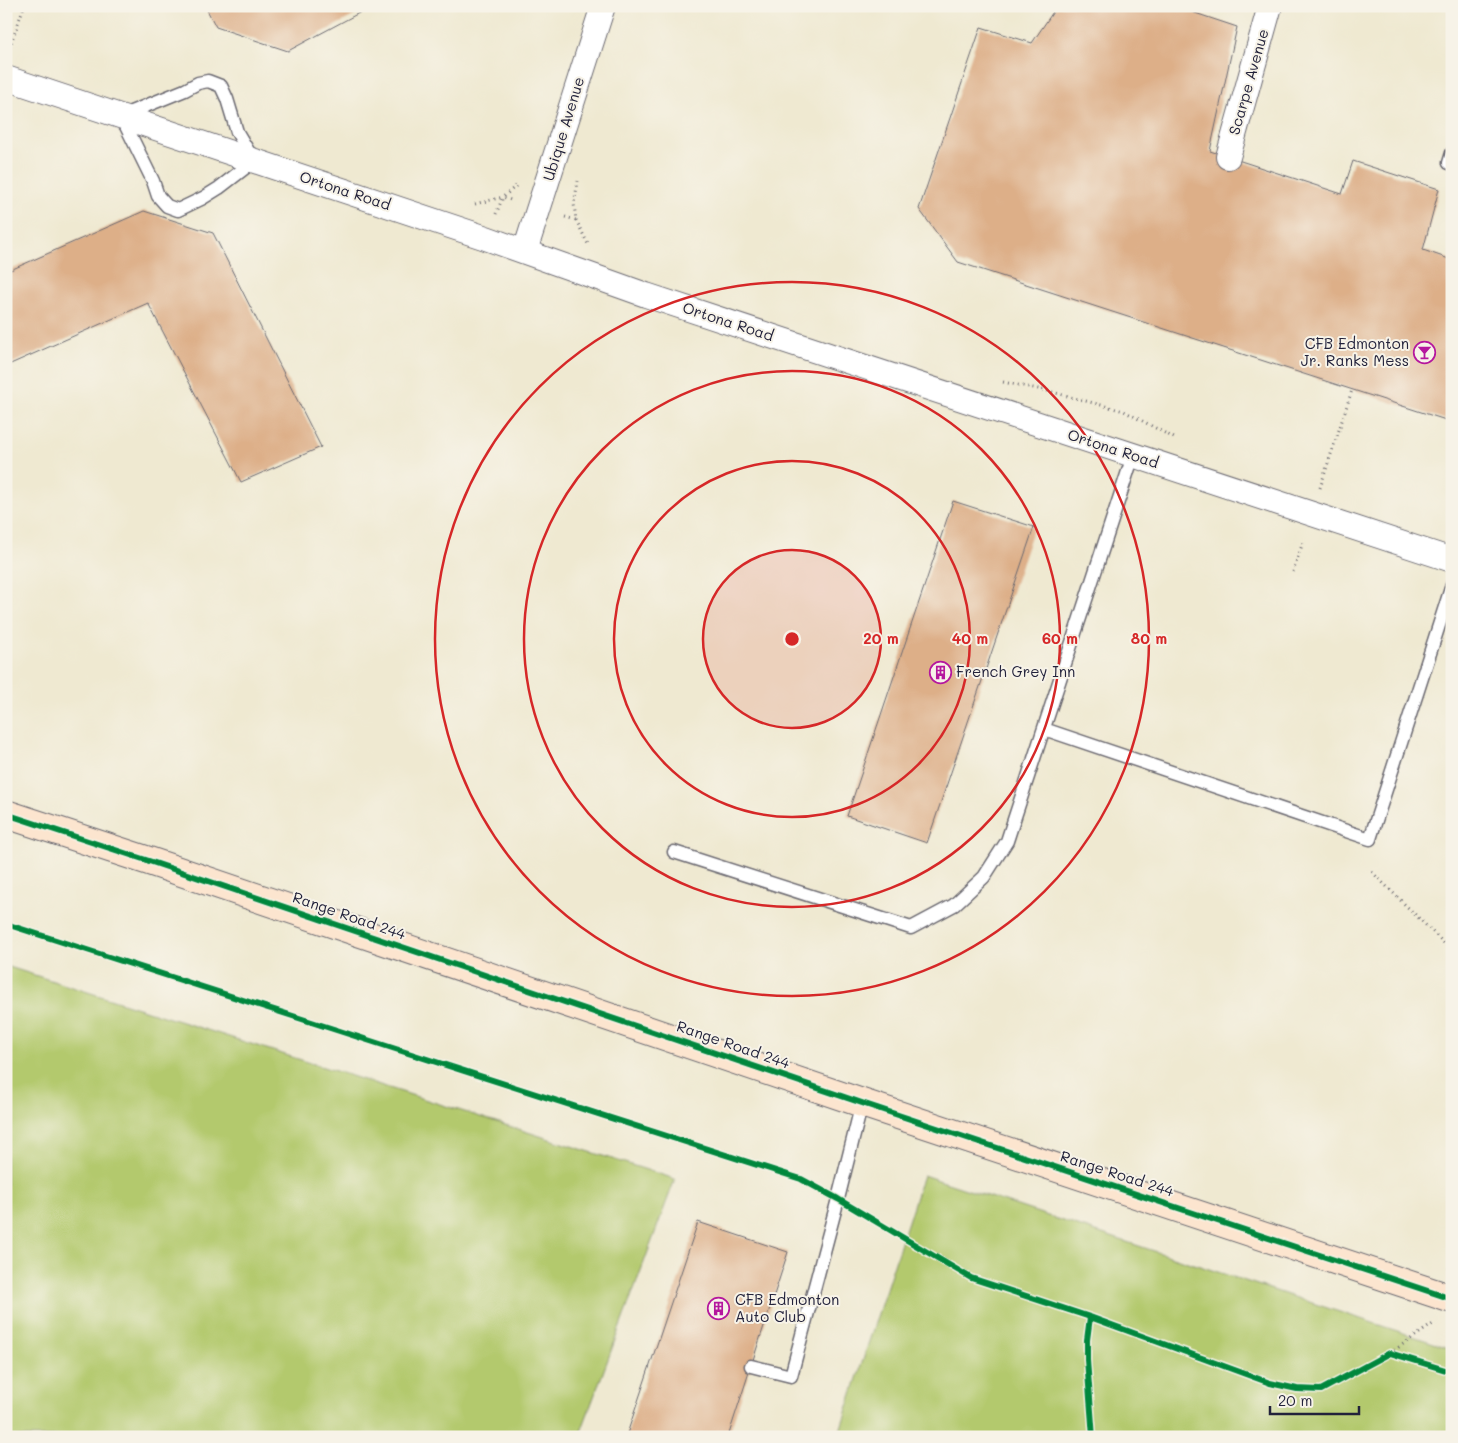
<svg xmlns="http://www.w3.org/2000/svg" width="1458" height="1443" font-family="Mali,sans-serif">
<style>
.green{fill:#b3c96d;stroke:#6a7654}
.building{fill:#ddaf88}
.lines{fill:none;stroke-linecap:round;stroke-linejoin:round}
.lane-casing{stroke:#6a6870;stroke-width:15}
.street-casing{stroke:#6a6870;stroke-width:26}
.secondary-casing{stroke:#6a6870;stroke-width:30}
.path{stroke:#6a6870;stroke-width:3;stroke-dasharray:1 4;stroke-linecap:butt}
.lane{stroke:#fff;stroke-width:12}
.street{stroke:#fff;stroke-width:24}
.secondary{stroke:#fce5cf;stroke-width:28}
.cycleway-casing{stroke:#f7f3e8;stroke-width:9}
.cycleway{stroke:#00873e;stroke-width:6}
.ring{fill:none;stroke:#d62828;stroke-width:2.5}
.labels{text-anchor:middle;stroke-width:4;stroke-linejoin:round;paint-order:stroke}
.street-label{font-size:15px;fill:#22223b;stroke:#f7f3e8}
.poi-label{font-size:15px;fill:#22223b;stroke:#f7f3e8;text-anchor:start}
.centre{fill:#d62828;stroke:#f7f3e8;stroke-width:2.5}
.ring-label{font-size:15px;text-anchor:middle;font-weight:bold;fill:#d62828;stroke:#f7f3e8;stroke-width:4;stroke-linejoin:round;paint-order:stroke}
</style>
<rect width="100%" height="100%" fill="#f7f3e8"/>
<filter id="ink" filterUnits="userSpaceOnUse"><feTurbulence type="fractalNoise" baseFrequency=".02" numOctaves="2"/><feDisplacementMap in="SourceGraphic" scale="10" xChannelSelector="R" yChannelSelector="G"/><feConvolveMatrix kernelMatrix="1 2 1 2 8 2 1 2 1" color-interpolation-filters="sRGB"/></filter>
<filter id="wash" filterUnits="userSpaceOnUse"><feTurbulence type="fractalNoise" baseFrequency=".0096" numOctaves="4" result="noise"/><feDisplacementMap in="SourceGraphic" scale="20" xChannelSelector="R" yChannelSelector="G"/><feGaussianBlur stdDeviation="1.12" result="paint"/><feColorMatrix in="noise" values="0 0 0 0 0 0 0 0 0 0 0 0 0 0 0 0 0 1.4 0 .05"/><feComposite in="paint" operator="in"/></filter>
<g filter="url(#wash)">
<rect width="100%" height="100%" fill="#efe9d1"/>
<!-- green -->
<path class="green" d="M6,966l669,213 -96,258h-573z
M923,1175l529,174v88h-614z"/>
<g id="blocks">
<!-- building -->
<path class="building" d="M205,6h167l-84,45 -72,-24z
M1057,6h117l63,21 -27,124 132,43 11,-33 86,28 -16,61 29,10v162l-494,-160 -39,-53 62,-182 51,16z
M144,211l69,22 108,214 -80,35 -93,-179 -142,63v-94z
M953,501l81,26 -107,316 -80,-27z
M698,1222l90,30 -60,185h-102z"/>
</g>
</g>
<g filter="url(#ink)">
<use href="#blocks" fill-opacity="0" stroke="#6a6870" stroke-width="1"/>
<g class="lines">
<defs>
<path id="lane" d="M208,81l13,5 6,13 10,33 17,29 -35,27 -16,10 -25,12 -11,-4 -9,-10 -5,-15 -32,-65 64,-26 13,-7z
M1452,153l-3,10 3,1
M1044,729l326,110 82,-254
M674,852l237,76 43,-23 30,-28 23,-36 126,-385
M751,1366l40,10 47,-177 24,-96"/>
<path id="street" d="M6,78l480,160 160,57 806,265
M1228,157l42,-151
M525,251l78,-245"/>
<path id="secondary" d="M6,814l143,47 713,242 590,196"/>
</defs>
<!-- lane casing -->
<use href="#lane" class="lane-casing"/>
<!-- street casing -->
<use href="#street" class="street-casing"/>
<!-- secondary casing -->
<use href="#secondary" class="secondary-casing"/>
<!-- path -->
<path class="path" d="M8,52l16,-46
M475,204l28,-7 13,-11
M496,214l7,-17 10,4
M565,217l11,3 -2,-16 4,-23
M576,220l12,24
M1003,382l45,9 76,20 50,27
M1320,488l32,-98
M1293,572l11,-33
M1372,872l80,79
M1449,1269l3,-9
M1390,1353l43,-29"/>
<!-- lane -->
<use href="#lane" class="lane"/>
<!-- street -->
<use href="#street" class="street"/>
<!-- secondary -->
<use href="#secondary" class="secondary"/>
<defs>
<path id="cycleway" d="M6,814l143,47 713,242 590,196
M6,924l795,255 37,20 133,79 119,39 180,66 27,6 24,1 69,-37 62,19
M1090,1317l-3,23v20l6,77"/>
</defs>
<!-- cycleway casing -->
<use href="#cycleway" class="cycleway-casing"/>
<!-- cycleway -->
<use href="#cycleway" class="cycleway"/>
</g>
</g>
<!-- distance rings -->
<circle cx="792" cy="639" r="89" fill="#d62828" fill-opacity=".12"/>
<g class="ring">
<circle cx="792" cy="639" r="89"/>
<circle cx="792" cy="639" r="178"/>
<circle cx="792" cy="639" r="268"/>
<circle cx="792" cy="639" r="357"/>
</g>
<!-- icons -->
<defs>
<symbol id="bar-ring" viewBox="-11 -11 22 22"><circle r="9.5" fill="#f7f3e8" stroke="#b5179e" stroke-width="1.5"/><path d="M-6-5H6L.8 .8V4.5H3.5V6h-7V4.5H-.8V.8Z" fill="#b5179e"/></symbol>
<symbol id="building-ring" viewBox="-11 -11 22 22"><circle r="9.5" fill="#f7f3e8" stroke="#b5179e" stroke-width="1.5"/><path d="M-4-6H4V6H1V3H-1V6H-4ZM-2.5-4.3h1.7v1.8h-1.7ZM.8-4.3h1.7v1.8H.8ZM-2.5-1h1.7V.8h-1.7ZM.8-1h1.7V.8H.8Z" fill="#b5179e"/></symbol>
</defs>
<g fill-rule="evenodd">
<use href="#bar-ring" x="1412" y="340" width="25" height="25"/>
<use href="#building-ring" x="928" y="660" width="25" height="25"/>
<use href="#building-ring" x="706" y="1296" width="25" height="25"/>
</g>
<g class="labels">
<!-- street labels -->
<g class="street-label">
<text transform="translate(1249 82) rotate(-74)" y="5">Scarpe Avenue</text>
<text transform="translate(564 129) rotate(-73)" y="5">Ubique Avenue</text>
<text transform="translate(345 191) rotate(18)" y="5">Ortona Road</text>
<text transform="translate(728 322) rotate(18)" y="5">Ortona Road</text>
<text transform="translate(1113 449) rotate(18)" y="5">Ortona Road</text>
<text transform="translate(349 916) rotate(19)" y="5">Range Road 244</text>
<text transform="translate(733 1045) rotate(19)" y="5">Range Road 244</text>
<text transform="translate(1117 1174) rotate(18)" y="5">Range Road 244</text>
</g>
<!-- poi labels -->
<g class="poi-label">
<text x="1409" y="349" text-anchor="end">CFB Edmonton<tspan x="1409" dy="17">Jr. Ranks Mess</tspan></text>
<text x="956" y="677">French Grey Inn</text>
<text x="735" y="1305">CFB Edmonton<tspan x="735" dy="17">Auto Club</tspan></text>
</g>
</g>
<circle cx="792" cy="639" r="8" class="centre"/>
<g class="ring-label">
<text x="881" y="644">20 m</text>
<text x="970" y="644">40 m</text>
<text x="1060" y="644">60 m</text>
<text x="1149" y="644">80 m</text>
</g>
<!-- margin -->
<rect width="1458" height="1443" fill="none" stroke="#f7f3e8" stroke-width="25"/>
<!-- scale -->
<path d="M1270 1406v8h89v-8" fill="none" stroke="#22223b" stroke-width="2.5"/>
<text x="1278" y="1406" font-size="15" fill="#22223b" stroke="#f7f3e8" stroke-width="4" paint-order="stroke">20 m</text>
</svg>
